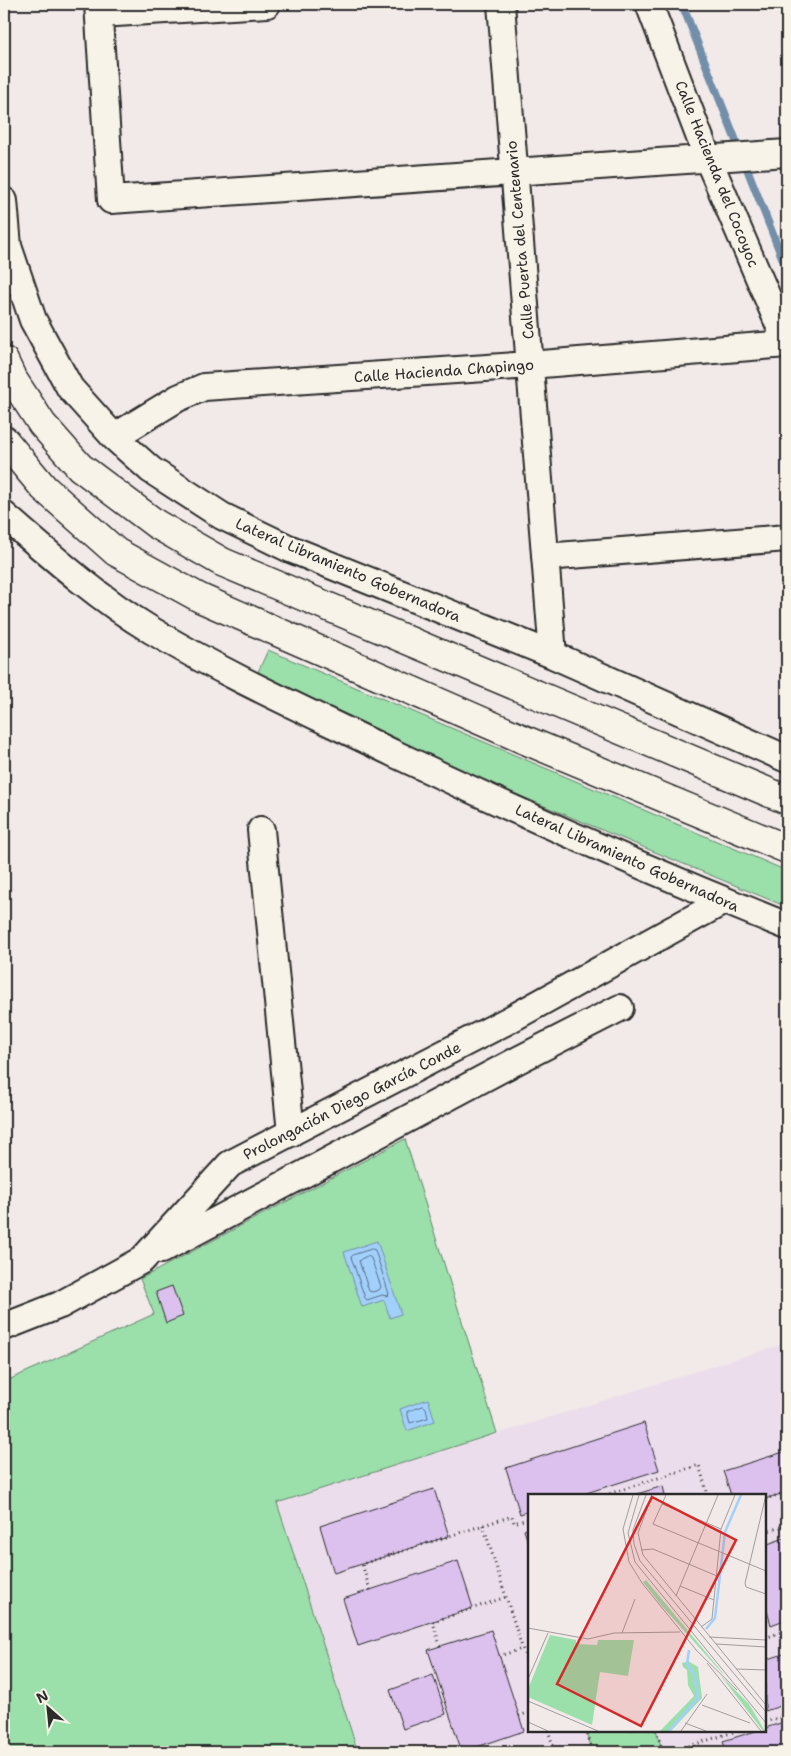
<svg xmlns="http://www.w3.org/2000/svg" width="791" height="1756" font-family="'Shantell Sans',sans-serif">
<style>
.built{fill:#ebddeb;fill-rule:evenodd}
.green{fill:#9bdfab;stroke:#63856b}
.water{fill:#a2d0fd;stroke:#728ea9}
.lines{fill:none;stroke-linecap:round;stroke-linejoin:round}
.shore{stroke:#5b6d7f;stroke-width:1}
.stream{stroke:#728ea9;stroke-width:8}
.building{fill:#dcc1ef;stroke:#2b2b2b}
.minor-casing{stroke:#2b2b2b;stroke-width:30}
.highway-casing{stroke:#2b2b2b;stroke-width:31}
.path{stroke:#2b2b2b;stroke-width:3;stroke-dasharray:1 4;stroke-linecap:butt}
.minor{stroke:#f7f3e8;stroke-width:26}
.highway{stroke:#f7f3e8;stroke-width:28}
.labels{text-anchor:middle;stroke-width:5;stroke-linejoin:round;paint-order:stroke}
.street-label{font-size:15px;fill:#2b2b2b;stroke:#f7f3e8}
.inset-river{fill:none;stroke:#a2d0fd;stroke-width:2.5}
.inset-road{fill:none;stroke:#a29d9d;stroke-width:1}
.view{fill:#d62828;fill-opacity:0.15;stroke:#d62828;stroke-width:2.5}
.inset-edge{fill:none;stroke:#2b2b2b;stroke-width:2.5}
</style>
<rect width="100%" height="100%" fill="#f2e9e9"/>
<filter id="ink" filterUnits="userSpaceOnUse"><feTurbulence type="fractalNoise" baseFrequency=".02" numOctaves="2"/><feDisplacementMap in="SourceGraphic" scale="10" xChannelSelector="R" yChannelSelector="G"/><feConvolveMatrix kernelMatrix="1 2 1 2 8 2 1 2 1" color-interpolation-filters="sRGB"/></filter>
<g filter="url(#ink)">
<!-- built -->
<path class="built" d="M787,1343v409h-429l-81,-249zM530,1495h235v235h-235z"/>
<!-- green -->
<path class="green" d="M268,650l519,221v36l-310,-129 -219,-106z
M405,1139l92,294 -220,70 81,249h-354v-370l150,-68 -14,-35z
M586,1730h70l7,22h-70z"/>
<!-- water -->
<path class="water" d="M377,1241l24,73 -11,4 -6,-18 -22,7 -18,-55z
M428,1399l7,22 -28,10 -7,-22z"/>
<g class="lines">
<!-- shore -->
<path class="shore" d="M372,1249l3,1 14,44 -2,2 -5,-1 -15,5 -2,-2 -14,-41 2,-2z
M368,1256l3,2 10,29 -2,3 -7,2 -3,-1 -10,-30 2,-2z
M424,1406l2,2 2,10 -18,5 -3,-11z"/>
<!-- stream -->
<path class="stream" d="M682,4l105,266"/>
</g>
<!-- building -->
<path class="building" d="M172,1286l11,30 -17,7 -10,-31z
M644,1423l15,47 -79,25h-50v16l-10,3 -14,-46z
M787,1451v41l-22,7v-4h-34l-8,-24z
M663,1486l2,9h-31z
M434,1489l15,47 -115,37 -14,-47z
M530,1528v20l-6,-18z
M787,1537v82l-16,6 -6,-21v-59z
M458,1561l15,47 -115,38 -15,-47z
M491,1630l33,101 -62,21 -34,-102z
M787,1653v51l-22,7v-51z
M433,1675l13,39 -43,15 -13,-39z
M787,1721v31h-61l-3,-11 36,-11h6v-2z"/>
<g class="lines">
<defs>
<path id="minor" d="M98,4l13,196 676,-47
M501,4l52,651
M649,4l59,155 79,184
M99,14l168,-10
M4,201l4,45 25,74 37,68 44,49 37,33 71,46 66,32 265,107 234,104
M114,437l64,-39 26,-11 326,-22 257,-21
M4,515c47,41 94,83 147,115 78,47 162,84 244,124 129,61 260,119 392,172
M545,557l242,-19
M261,830l30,303
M161,1250l359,-191 100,-51
M4,1327l56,-22 82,-45 88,-96 279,-144 215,-119"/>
<path id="highway" d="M4,361l8,17 30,46 38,43 76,57 66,38 565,238
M4,440l40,48 72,64 84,46 325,142 262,109"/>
</defs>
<!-- minor casing -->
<use href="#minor" class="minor-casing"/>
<!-- highway casing -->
<use href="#highway" class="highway-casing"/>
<!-- path -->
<path class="path" d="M605,1495l94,-30 9,30
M765,1499l22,-7
M483,1525l47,147
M765,1532l22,-7
M370,1590l-8,-26 150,-48 2,7 16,-5
M765,1638l22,-8
M440,1646l-7,-24 73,-25
M499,1656l23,-7
M519,1716l11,-4
M765,1722l22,-7
M548,1730l7,22
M586,1730l7,22
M656,1730l7,22
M670,1752l70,-22"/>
<!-- minor -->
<use href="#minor" class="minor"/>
<!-- highway -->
<use href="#highway" class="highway"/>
</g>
</g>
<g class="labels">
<!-- street labels -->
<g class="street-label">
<text transform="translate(717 174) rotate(68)" y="5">Calle Hacienda del Cocoyoc</text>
<text transform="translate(520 240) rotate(-95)" y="5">Calle Puerta del Centenario</text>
<text transform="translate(444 371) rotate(-4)" y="5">Calle Hacienda Chapingo</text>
<text transform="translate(348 570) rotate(23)" y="5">Lateral Libramiento Gobernadora</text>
<text transform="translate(627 858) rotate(24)" y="5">Lateral Libramiento Gobernadora</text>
<text transform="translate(352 1101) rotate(-27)" y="5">Prolongación Diego García Conde</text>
</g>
</g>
<!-- overview -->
<g transform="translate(528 1494)">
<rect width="238" height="238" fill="#f2e9e9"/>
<path d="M118,86l77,93v1l-62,-69 -18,-23zM22,141l26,5v4l21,1 1,-5h36l-6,36 -28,-4 -8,53 -64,-28v-8zM160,167l10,6 4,31 -31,33h-11l34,-35 -6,-11 -1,-15 -4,-3 -1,-4zM193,182l28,28 16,27h-2z" fill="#9bdfab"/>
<path class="inset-river" d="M178,135l9,-11 10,-86 16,-37M141,237l29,-33 -4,-24 -7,-10 2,-14"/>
<path class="inset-road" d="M105,1l-10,34 6,33 13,21 55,68M111,1l-11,38 7,29 131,161M118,1l-13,35 1,14 6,17 126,151M124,1l-14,38 5,22 123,150M138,1l-13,29 113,47M238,1l-21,88 1,4 20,7M134,10l59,25M113,56l12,-1 64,27M152,92l34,14M148,102l42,-101M173,133l11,-8 9,-90 14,-34M0,134l60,11 26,-6 66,-1M94,139l13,-34M181,143l57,3M188,150l50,3M167,155l42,41M179,169l54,68M208,175l30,1M0,185l20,-46M0,207l70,30M174,211l48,18M0,228l20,9M157,229l21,8M153,237l26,-37"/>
<path class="view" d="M124,3l84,43 -95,186 -84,-42z"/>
<rect width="238" height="238" class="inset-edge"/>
</g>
<!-- margin -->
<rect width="791" height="1756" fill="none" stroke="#f7f3e8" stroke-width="20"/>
<rect x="10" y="10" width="771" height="1736" fill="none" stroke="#2b2b2b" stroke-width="2" filter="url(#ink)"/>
<!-- north arrow -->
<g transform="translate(48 1708) rotate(333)" stroke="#f7f3e8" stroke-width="4" paint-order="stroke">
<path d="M0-4L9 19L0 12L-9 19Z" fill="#2b2b2b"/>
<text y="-8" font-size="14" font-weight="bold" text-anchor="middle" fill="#2b2b2b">N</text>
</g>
</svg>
